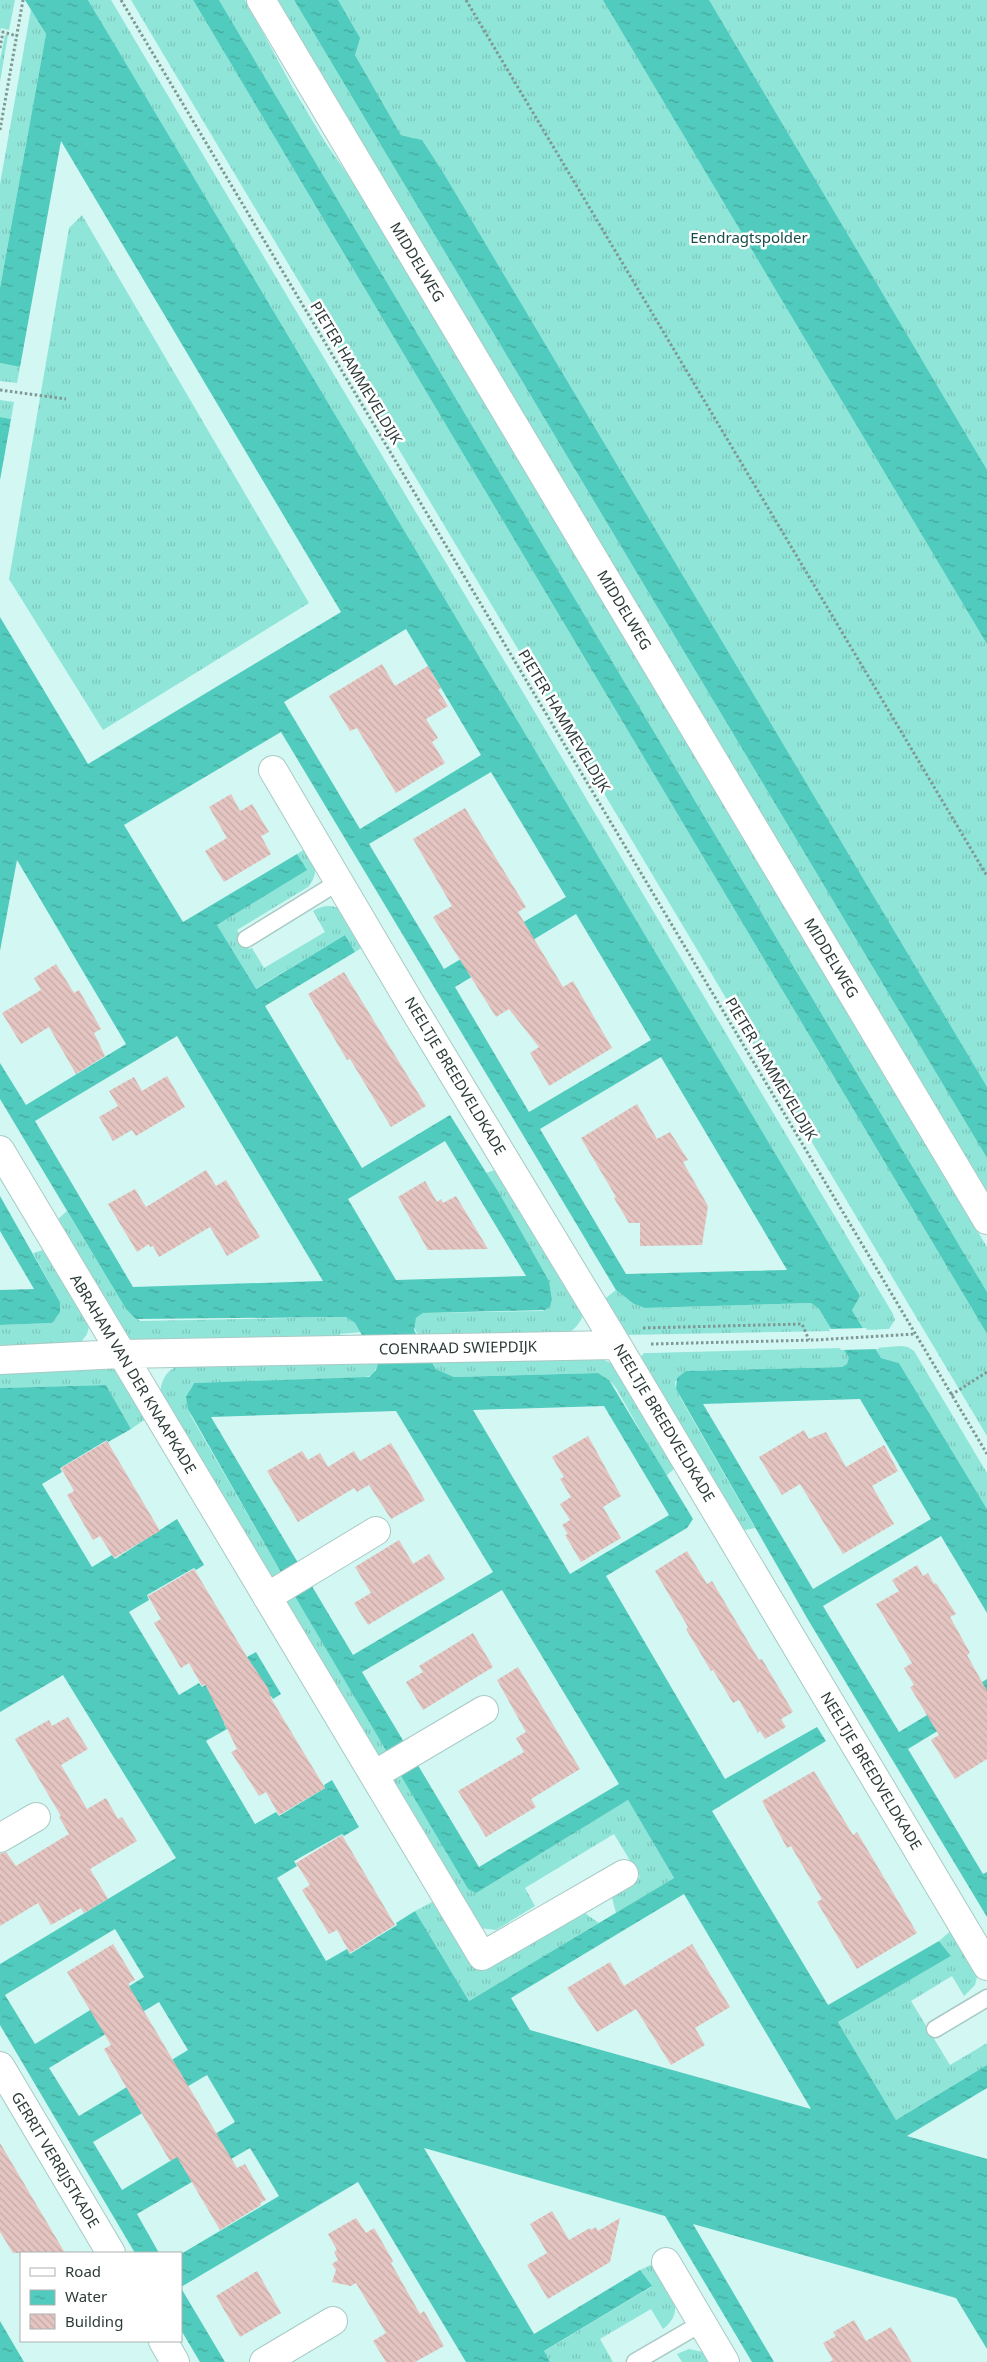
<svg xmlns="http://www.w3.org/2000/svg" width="987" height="2362" font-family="'Noto Sans',sans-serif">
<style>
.grass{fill:url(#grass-tufts)}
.water{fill:url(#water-ripples);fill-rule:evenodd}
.pier{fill:#d3f7f2}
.building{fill:url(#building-back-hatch)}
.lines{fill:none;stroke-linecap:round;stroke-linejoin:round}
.lane-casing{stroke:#a8cac5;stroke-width:19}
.street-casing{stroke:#a8cac5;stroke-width:30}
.secondary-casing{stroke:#a8cac5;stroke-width:30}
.path{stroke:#7f9894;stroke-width:3;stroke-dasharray:2.5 2.5;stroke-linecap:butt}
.lane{stroke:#fff;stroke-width:16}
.street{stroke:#fff;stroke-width:28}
.secondary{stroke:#fff;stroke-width:28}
.labels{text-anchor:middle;stroke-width:5;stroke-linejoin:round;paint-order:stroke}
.park-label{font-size:15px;fill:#174c47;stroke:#fff}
.street-label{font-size:15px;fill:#2d3b39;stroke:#fff}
</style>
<defs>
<pattern id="grass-tufts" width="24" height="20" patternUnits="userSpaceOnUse" patternTransform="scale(1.25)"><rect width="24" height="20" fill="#90e5d9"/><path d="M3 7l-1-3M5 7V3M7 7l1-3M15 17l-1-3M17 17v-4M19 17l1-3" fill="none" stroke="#7cc5bb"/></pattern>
<pattern id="water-ripples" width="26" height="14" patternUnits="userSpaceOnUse" patternTransform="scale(1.25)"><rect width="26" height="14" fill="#51cbbe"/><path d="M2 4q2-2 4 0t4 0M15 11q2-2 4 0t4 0" fill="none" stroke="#44a69b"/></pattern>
<pattern id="building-back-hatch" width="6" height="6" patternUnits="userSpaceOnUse" patternTransform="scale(1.25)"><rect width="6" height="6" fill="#e5c5c1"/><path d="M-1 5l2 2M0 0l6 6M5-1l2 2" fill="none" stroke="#c5aaa7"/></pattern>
</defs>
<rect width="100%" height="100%" fill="#d3f7f2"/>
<!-- grass -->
<path class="grass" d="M0,0h15l-6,30 -8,-2 -1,5z
M88,0h23l782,1314 2,6 -6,9 -25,1z
M131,0h62l794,1334v102z
M219,0h26l48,88 32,54 30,43 632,1062v45z
M271,0h23l693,1158v40z
M333,0h654v1111l-572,-973 -14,-3 -46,-80z
M31,9l15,25 -46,254v-104z
M5,35h3l-8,47v-22z
M82,215l227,388 -206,127 -94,-151 60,-351z
M0,363l20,4 -3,16 -17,-2z
M0,400l14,2 -3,17 -11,-2z
M310,846c4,15 10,27 -2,41l-71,43 12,19 3,-1 12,20 61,-36 -12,-21c28,-17 42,13 55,33l-13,8 -10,-17 -90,54 -38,-64 89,-55 -9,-16z
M495,1170l9,2 79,142c-3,12 -11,17 -21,23l-141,3 -8,-14 3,-8 7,-5 120,-2 9,-13 -3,-17 -63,-108z
M67,1211l59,98 14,12 206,-4 9,6 6,9 -21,2v9h-210l-73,-116 2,-9z
M43,1250l9,1 38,72 -3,11 -8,11 -79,6v-26l52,-2 8,-21 -27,-49z
M616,1290l18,14 11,4 166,-5 8,6 14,22 -207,4 -24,-34z
M901,1346l7,1 6,4 73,122v36l-88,-146 -18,-5 -6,-10z
M843,1348l7,11 -3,5 -5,3 -155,4 -12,11 1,7 5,10 74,129 -15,3 -100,-173 4,-5h6z
M593,1355l20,9 61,95v10l-8,7 -50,-88 -7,-8 -11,-7 -144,4 -18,-8 -5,-12z
M378,1363c-3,12 -9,14 -20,16l-164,4c-8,11 -8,20 -3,33l92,160 -8,3 -9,-5 -106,-182c2,-13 6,-21 18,-26z
M110,1368l6,2 34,46 -19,13 -25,-44 -106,3v-19z
M293,1591l97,165 -8,2 -9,-2 -87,-148v-11z
M399,1770l69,119 8,3 152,-92 46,78 -58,35 -5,-19 29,-17 -26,-43 -89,54 10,18 -39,24 -17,-2 -88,-142 1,-9z
M438,1899l43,72 101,-60 17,12 -130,78 -54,-90z
M954,1928l24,45 -3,12 -11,11 -12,-20 -41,25 39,64 37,-22v22l-91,55 -58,-98 113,-66 -12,-15z
M655,2263c12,22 34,47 8,66l-12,-20 -51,30 13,23h-63l-7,-10 108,-65 -11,-17z
M689,2349l14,3 10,10h-31l-5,-8z"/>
<!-- water -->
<path class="water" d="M25,0h63l772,1296 -8,14 29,48 18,5 88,146v104l-46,-77 -118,70 76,126 88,-53v22l-79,48 75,125 4,-2v45l-180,-299 -131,-229 1,-11 9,-7 156,-4 5,-3 2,-6 -30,-49 -8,-6 -166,5 -11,-4 -18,-14 -335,-558 -157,93 59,97 114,-68 10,16 -90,55 39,64 89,-54 10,17 -90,54 97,162 88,-53 49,78 50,88 3,18 -2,7 -5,4 -122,3 -7,5 -2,12 22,39 18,8 144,-4 11,7 84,139 -6,9 -81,48 119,203 92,-52 9,14 -114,70 116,194 111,-64 12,15 -113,66 58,98 91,-55v23l-80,48 80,23v190l-31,-51 -263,-74 81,138h-22l-87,-146 -241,-68 110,186 106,-64 12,16 -108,65 6,11h-84l-108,-180 -177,105v-33l98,-58 -29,-48 -113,66 22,39h-24l-135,-228v-61l176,-106 -113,-183 -63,37v-324l106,-3 25,44 -23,13 -1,-2 -47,28 2,4 -20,12 50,83 20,-12 3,4 62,-40 27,46 -8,5 -2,-2 -47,27 2,5 -20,12 50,83 20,-12 3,4 46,-28 -1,-2 9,-5 25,42 -8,5 -2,-3 -47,28 3,5 -21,12 49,83 21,-12 3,4 46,-28 -1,-3 8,-5 27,47 -15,9 -2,-2 -48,27 3,5 -20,12 49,83 21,-12 3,5 47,-29 -1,-2 19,-12 54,90 205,-123 -46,-78 -152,93 -8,-4 -185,-313 -95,-167 -2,-12 8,-14 175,-6 7,-7 2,-7 -23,-40 -9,-6 -210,2 -10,-10 -126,-210v-36l26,42 100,-61 -109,-184 -17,91v-334l88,147 253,-152 -280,-471 -41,226 -20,-4v-75l46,-254zM406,629l75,126 -121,74 -76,-127zM491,772l75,125 -122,72 -75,-125zM576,914l75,126 -122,72 -74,-125zM177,1036l146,245h-1l-189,6 -98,-166zM661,1057l126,213 -161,4 -86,-145zM445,1141l81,135 -130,4 -48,-81zM860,1399l71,120 -118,70 -110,-185zM604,1406l65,109 -99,59 -97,-164zM396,1411l97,161 -140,83 -142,-238zM502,1590l117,194 -140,83 -117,-195zM684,1894l127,215 -281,-79 -19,-32zM115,1929l29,48 -109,67 -30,-49zM159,2002l29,48 -109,66 -30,-48zM207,2075l28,47 -113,68 -29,-48z
M193,0h26l768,1292v42z
M294,0h44l22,38 -5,17 46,80 21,5 22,34 543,913v71z
M603,0h106l278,470v174z
M0,417l11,2 -11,61z
M0,1196l60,106v10l-8,11 -52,2v-35l34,-1 -34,-58z
M181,2288l44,74h-25l-19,-32z
M0,2321l24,41h-24z"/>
<!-- pier -->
<path class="pier" d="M866,1328l13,21 -38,1 -12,-21z"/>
<!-- building -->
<path class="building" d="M382,664l13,22 33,-20 13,22 -3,2 10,16 -22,13 12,19 -6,4 13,21 -49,30 -39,-65 -7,3 -21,-35z
M231,794l9,17 12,-7 17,28 -8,4 10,18 -47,28 -19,-31 22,-13 -18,-31z
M465,808l61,99 -8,5 45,75 10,-6 39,67 -63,38 -19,-33 9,-6 -30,-38 -13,8 -63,-100 19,-11 -39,-67z
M56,964l18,29 5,-3 22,39 -7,4 11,23 -29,18 -27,-47 -28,17 -19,-31 39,-23 -7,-12z
M344,972l82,134 -35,21 -41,-68 -3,1 -39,-66z
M167,1076l18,31 -49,29 -4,-6 -19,11 -14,-24 19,-11 -9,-15 25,-14 8,14z
M637,1104l20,35 13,-7 18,28 -5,2 25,44 -6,39 -62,1v-23h-11l-15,-25 2,-1 -35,-59z
M206,1170l10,16 10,-6 34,57 -33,19 -17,-29 -51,30 -6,-11 -3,1 -1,-3 -12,8 -29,-48 27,-15 11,18z
M425,1181l12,21 4,-3 2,4 13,-7 32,53 -60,1 -30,-53z
M804,1430l5,9 17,-7 20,35 38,-22 14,26 -26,15 22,38 -51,30 -43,-70 -18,11 -23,-38z
M588,1436l33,60 -18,11 18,31 -40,24 -16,-27 3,-1 -6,-9 8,-5 -10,-16 11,-7 -11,-18 4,-2 -12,-20z
M107,1441l53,90 -46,27 -14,-22 -7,4 -18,-31 -8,-14 7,-4 -13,-23z
M391,1443l34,57 -34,19 -22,-34 -12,7 -3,-4 -56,34 -31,-51 35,-20 6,9 12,-7 8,14 26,-16 6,10z
M399,1540l14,24 16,-10 16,25 -77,46 -14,-22 17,-10 -16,-26z
M687,1551l20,33 5,-3 47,79 3,-1 31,53 -12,7 5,8 -21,12 -5,-8 -2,2 -19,-33 -6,3 -20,-33 -2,1 -25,-42 2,-2 -33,-56z
M917,1565l6,11 5,-3 6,11 2,-1 20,31 -6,3 20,36 -3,2 20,36v68l-32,20 -24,-39 8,-5 -29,-48 4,-2 -10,-17 8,-5 -36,-59 23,-13 -7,-11z
M194,1569l53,88 21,31 4,12 53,88 -46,27 -13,-23 -7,4 -28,-44 6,-3 -32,-65 -3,2 -13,-23 -8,5 -27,-45 7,-4 -13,-23z
M473,1633l20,34 -70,43 -17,-28 17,-10 -4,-6z
M518,1667l62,102 -49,30 5,8 -50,30 -28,-46 66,-39 -8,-14 10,-6 -29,-52z
M68,1717l20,32 -27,16 26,44 19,-11 12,21 4,-2 15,24 -47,28 18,30 -24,14 -3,-5 -30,17 -13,-22 -38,23v-72l6,-2 10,14 53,-32 -10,-17 2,-1 -46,-77 34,-19 3,6z
M814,1771l39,64 4,-3 60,101 -60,36 -40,-67 5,-3 -31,-53 -4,2 -25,-47z
M342,1835l53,90 -45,28 -13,-23 -8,4 -27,-44 8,-5 -14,-22z
M113,1944l22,36 -6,3v3l108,182 8,-4 21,36 -6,3 1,2 -41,25 -43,-73 -7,4 -44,-74 -22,-38 7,-4 -44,-73z
M692,1944l38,63 -35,21 10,17 -34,20 -35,-56 -39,23 -30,-44 43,-26 14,24z
M0,2143l65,110h-52l-13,-21z
M552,2211l17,29 21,-12 1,2 5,-3 2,4 22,-13 -10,44 -62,37 -21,-34 20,-12 -17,-29z
M356,2218l10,15 8,-5 19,33 -2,2 29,51 4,-3 20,35 -29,16h-29l-13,-21 13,-8 -30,-50 -5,3 -19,-4 4,-12 -4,-6 6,-4 -4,-8 3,-2 -9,-16z
M257,2271l24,42 -41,24 -24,-41z
M854,2320l12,21 25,-14 21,35h-82l3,-2 -10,-17 13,-7 -3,-4z"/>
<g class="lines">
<defs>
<path id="lane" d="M246,939l94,-58
M935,2029l52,-31
M635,2362l67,-39"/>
<path id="street" d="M273,770l139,236 205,339 370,621
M0,1150l482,806 142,-82
M0,1360l121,-6 496,-9
M267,1597l109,-66
M374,1775l110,-65
M0,1838l36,-21
M0,2066l111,187
M666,2262l59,100
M163,2341l12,21
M264,2362l69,-41"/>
<path id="secondary" d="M261,0l726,1220"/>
</defs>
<!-- lane casing -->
<use href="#lane" class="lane-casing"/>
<!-- street casing -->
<use href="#street" class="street-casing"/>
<!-- secondary casing -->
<use href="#secondary" class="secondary-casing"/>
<!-- path -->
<path class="path" d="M121,0l866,1454
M466,0l521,876
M0,48l3,-16 14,4
M0,130l23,-130
M0,390l66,9
M643,1328l159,-4 7,16
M651,1344l164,-4 100,-6
M951,1395l36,-23"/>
<!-- lane -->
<use href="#lane" class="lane"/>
<!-- street -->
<use href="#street" class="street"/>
<!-- secondary -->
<use href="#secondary" class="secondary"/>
</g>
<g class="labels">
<!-- park labels -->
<g class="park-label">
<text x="749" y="243">Eendragtspolder</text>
</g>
<!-- street labels -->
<g class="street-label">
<text transform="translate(417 262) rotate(59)" y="5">MIDDELWEG</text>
<text transform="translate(356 373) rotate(59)" y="5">PIETER HAMMEVELDIJK</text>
<text transform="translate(624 610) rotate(59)" y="5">MIDDELWEG</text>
<text transform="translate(564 721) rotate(59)" y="5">PIETER HAMMEVELDIJK</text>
<text transform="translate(831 958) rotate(59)" y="5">MIDDELWEG</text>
<text transform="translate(771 1069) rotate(59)" y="5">PIETER HAMMEVELDIJK</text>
<text transform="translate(455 1076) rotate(59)" y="5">NEELTJE BREEDVELDKADE</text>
<text transform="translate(458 1348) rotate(-1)" y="5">COENRAAD SWIEPDIJK</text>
<text transform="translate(133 1374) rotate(59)" y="5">ABRAHAM VAN DER KNAAPKADE</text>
<text transform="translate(664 1423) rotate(59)" y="5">NEELTJE BREEDVELDKADE</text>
<text transform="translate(871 1771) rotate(59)" y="5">NEELTJE BREEDVELDKADE</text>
<text transform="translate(55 2160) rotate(59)" y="5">GERRIT VERRIJSTKADE</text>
</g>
</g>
<!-- legend -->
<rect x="20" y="2252" width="162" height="90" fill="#ffffff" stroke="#abb1b0"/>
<rect x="30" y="2268" width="25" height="8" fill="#ffffff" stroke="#abb1b0"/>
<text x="65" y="2277" font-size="15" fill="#2d3b39">Road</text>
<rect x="30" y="2290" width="25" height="15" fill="url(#water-ripples)" stroke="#abb1b0"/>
<text x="65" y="2302" font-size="15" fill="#2d3b39">Water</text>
<rect x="30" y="2314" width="25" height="15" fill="url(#building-back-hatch)" stroke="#abb1b0"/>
<text x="65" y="2327" font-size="15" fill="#2d3b39">Building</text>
</svg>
